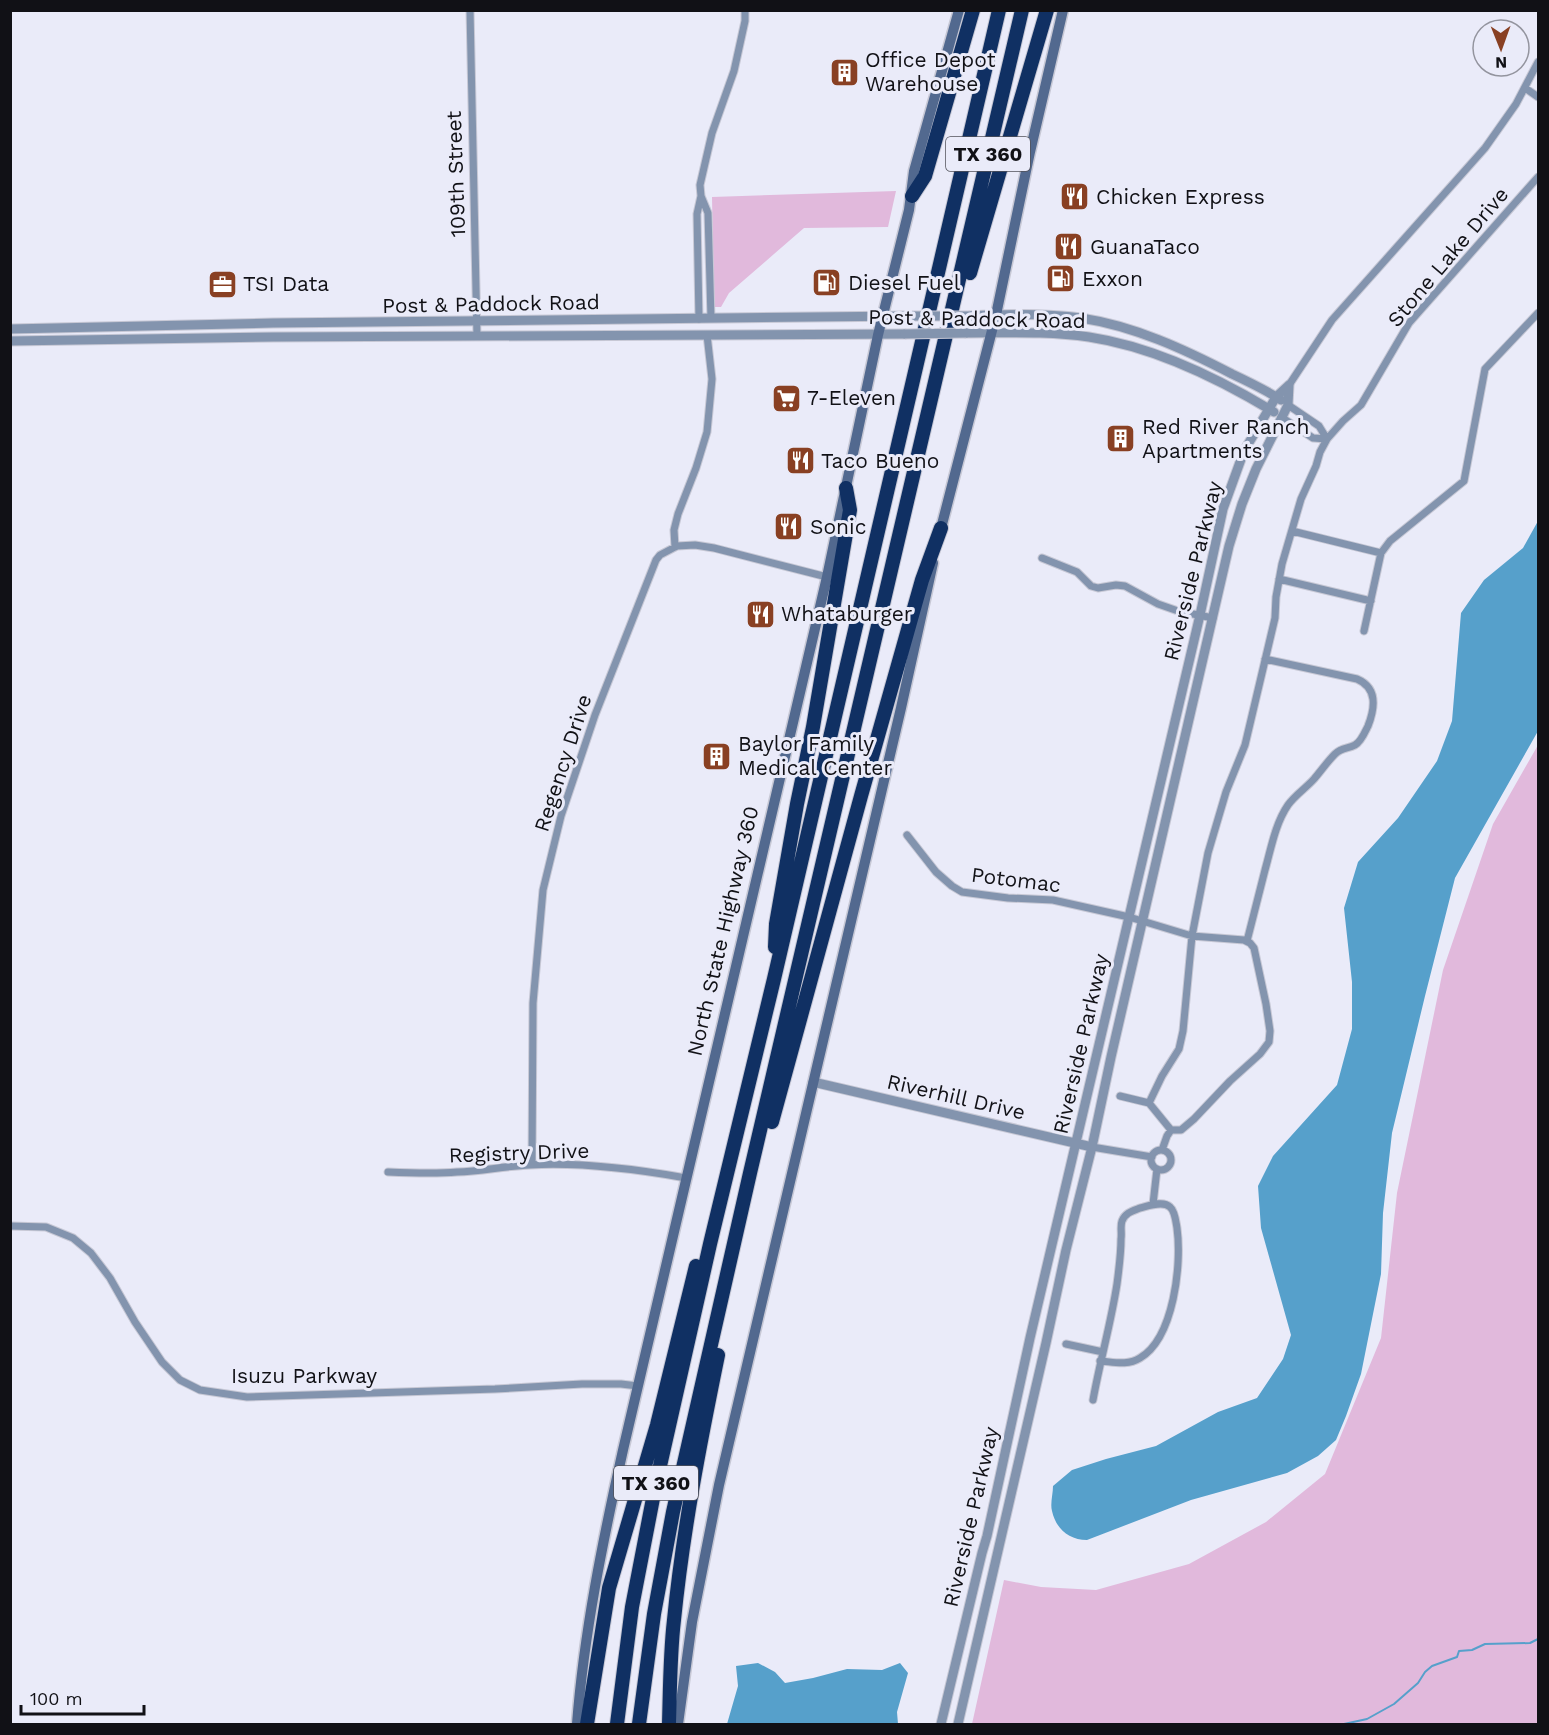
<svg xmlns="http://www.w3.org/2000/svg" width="1549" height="1735" font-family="'Work Sans',sans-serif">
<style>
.green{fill:#e1b9dc}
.water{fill:#56a0cb}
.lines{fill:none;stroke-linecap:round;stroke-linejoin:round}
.stream{stroke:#56a0cb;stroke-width:2}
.minor-casing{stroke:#c7c8d5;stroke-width:9}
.tertiary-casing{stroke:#c7c8d5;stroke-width:11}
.secondary-casing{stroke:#c7c8d5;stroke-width:13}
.motorway-casing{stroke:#c7c8d5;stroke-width:16}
.minor{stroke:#8394ae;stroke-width:7}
.tertiary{stroke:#8394ae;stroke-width:9}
.secondary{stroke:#52698f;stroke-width:10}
.motorway{stroke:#103063;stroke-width:14}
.tertiary-bridge-casing{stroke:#c7c8d5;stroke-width:11;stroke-linecap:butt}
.tertiary-bridge{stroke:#8394ae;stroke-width:9}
.labels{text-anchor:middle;stroke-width:6;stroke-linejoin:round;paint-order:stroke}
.shield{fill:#eaebf9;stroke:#52525a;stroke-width:1.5}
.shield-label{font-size:20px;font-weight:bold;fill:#111116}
.poi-label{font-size:21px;fill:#111116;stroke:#eaebf9;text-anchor:start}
.street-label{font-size:21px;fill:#111116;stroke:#eaebf9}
</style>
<rect width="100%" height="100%" fill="#eaebf9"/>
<!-- green -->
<path class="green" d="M896,191l-8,36 -84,1 -75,65 -8,14h-7l-2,-110z
M1538,745v979h-566l32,-144 37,7 55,3 93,-26 77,-42 59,-48 56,-136 16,-145 46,-223 50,-146z"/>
<!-- water -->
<path class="water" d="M1538,521v210l-83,147 -30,118 -33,137 -9,80 -2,61 -20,100 -15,42 -10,24 -18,16 -31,17 -96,27 -104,40c-18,0 -31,-11 -35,-29 -2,-7 1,-17 1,-25l19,-16 34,-11 50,-13 62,-34 39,-14 26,-39 8,-24 -30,-107 -3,-42 15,-30 64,-71 15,-56v-47l-8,-74 14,-46 40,-44 39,-57 15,-40 9,-108 23,-33 39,-32z
M758,1663l17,9 10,11 28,-5 34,-9 35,1 18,-7 8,10 -11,39 1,12h-171l11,-38 -2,-20z"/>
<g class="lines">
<!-- stream -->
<path class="stream" d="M1344,1724l23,-5 27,-15 24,-21 7,-11 7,-6 25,-9 2,-6 13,-1 13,-6 45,-1 8,-4"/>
<defs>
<path id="minor" d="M470,10l7,326
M1525,88l13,9
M701,196l7,17 3,105
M699,319l-2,-105 4,-18 -1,-11 12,-52 22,-62 11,-50v-11
M1289,385l43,-65 153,-172 31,-44 22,-42
M1288,405l31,21 8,13
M1281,417l32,21 14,1
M1292,531l89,22
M675,547l-1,-17 4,-16 18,-46 11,-36 5,-53 -5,-44
M1042,558l35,14 14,14 7,2 18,-3 9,1 33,18 20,7 35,7
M1279,579l92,22
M1364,631l17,-78 9,-12 74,-60 21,-112 53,-56
M907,835l29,37 16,14 10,6 46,6 45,2 76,17 63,19 52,4 6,3 4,5 12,56 4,27 -1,11 -9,12 -30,27 -36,38 -13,11h-10
M1247,941c6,-23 12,-47 18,-71 6,-21 10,-46 23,-65 7,-10 18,-17 26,-26 7,-8 13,-17 21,-25 7,-7 13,-5 20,-9 6,-3 10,-13 13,-19 7,-18 10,-38 -11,-47l-92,-20
M1120,1096l29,7 22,27 -4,6 -5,14
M1149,1103l13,-27 17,-27 4,-18 9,-95 16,-83 18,-61 19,-47 30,-127 1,-21 6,-33 19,-65 15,-33 4,-14 7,-13 16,-18 18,-16 48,-82 129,-146
M1092,1147l60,10
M1151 1160a10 10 0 1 1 20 0a10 10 0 1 1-20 0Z
M532,1165l1,-162 10,-113 18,-74 34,-101 61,-155 4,-5 17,-9 18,-1 19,3 113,29
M388,1172c23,1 46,2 69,0 25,-1 49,-6 73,-7 52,-3 105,4 156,13
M1153,1204l4,-35
M10,1226l36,1 27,11 18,15 19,25 25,44 27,40 18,18 20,10 47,7 248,-8 87,-5h39l17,2
M1066,1344l37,8
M1093,1400c7,-39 18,-77 24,-116 2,-15 4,-30 4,-45 1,-6 -1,-13 1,-18 3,-8 10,-10 18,-13 8,-2 23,-8 30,-1 5,4 6,15 7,21 5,36 -3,110 -37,130 -13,8 -26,4 -40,3"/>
<path id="tertiary" d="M970,316c37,-2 75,-3 111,2 53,8 103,31 151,56 17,8 34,16 49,26
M10,329l263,-6 636,-7
M966,333c41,0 83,-2 123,4 66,10 129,41 185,75
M10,341l263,-4 632,-3
M813,1082l279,65
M941,1724l41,-171 5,-17 43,-198 170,-723 23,-106 21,-58 32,-54 13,-12
M958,1724l88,-381 20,-93 26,-103 19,-90 118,-511 13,-42 14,-35 32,-64 1,-20"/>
<path id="secondary" d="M939,536l57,-221 34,-163 33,-142
M577,1724c7,-92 26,-184 46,-274l204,-873 51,-242 31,-125 5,-39 45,-161
M678,1724l14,-102 27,-137 182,-777 32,-145"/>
<path id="motorway" d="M912,196l13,-20 48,-166
M970,273l77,-263
M775,947l1,-23 21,-120 16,-77 37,-217 -4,-22
M772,1122l89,-326 61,-216 19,-52
M587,1724l22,-136 48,-163 39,-159
M617,1724l15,-117 23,-119 55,-244 64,-265 225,-969
M639,1724l15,-110 19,-102 77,-339 272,-1163
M669,1724c1,-34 1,-70 5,-104 9,-90 26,-177 44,-265"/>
</defs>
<!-- minor casing -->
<use href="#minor" class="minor-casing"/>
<!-- tertiary casing -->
<use href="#tertiary" class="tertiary-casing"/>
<!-- secondary casing -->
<use href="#secondary" class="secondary-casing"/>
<!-- motorway casing -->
<use href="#motorway" class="motorway-casing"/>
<!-- minor -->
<use href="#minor" class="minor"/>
<!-- tertiary -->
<use href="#tertiary" class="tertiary"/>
<!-- secondary -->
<use href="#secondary" class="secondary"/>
<!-- motorway -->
<use href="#motorway" class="motorway"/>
<defs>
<path id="tertiary-bridge" d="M909,316h61
M905,334l61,-1"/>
</defs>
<!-- tertiary-bridge casing -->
<use href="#tertiary-bridge" class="tertiary-bridge-casing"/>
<!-- tertiary-bridge -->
<use href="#tertiary-bridge" class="tertiary-bridge"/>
</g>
<!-- icons -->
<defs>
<symbol id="building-square" viewBox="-11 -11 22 22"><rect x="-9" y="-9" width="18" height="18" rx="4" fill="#894023" stroke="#eaebf9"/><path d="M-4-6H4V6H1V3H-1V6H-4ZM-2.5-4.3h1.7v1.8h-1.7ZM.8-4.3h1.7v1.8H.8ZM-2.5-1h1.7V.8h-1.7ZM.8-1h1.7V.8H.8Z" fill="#fff"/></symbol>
<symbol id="restaurant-square" viewBox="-11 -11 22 22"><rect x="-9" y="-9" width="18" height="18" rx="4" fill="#894023" stroke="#eaebf9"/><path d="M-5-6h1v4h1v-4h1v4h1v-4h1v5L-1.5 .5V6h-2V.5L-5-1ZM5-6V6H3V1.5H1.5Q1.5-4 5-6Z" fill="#fff"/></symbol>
<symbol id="fuel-square" viewBox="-11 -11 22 22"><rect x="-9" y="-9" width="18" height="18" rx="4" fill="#894023" stroke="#eaebf9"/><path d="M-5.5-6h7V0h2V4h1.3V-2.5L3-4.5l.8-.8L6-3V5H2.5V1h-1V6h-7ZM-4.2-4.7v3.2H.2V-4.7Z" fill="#fff"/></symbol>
<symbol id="office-square" viewBox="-11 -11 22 22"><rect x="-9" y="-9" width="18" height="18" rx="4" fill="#894023" stroke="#eaebf9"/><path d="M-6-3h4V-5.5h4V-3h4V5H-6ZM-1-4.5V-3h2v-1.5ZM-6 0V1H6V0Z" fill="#fff"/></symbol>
<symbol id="supermarket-square" viewBox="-11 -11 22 22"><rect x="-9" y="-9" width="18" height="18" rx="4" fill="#894023" stroke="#eaebf9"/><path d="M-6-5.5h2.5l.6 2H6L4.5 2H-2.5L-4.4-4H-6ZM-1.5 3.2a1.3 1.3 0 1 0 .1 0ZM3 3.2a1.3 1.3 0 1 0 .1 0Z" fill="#fff"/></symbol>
</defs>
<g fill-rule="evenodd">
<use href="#building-square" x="828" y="56" width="33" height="33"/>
<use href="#restaurant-square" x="1058" y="180" width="33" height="33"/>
<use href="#restaurant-square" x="1052" y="230" width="33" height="33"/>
<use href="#fuel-square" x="1044" y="262" width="33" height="33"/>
<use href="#fuel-square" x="810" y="266" width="33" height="33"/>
<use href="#office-square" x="206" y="268" width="33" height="33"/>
<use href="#supermarket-square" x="770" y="382" width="33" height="33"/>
<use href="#building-square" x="1104" y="422" width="33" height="33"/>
<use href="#restaurant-square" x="784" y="444" width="33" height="33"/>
<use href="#restaurant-square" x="772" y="510" width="33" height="33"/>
<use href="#restaurant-square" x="744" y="598" width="33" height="33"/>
<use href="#building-square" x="700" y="740" width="33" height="33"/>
</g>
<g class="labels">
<!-- shield labels -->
<g class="shield">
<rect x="946" y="137" width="84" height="34" rx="4.5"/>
<rect x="614" y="1466" width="84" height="34" rx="4.5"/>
</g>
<g class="shield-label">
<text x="988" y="161">TX 360</text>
<text x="656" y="1490">TX 360</text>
</g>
<!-- poi labels -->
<g class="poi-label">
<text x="865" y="67">Office Depot<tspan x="865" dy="24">Warehouse</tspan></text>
<text x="1096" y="204">Chicken Express</text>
<text x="1090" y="254">GuanaTaco</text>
<text x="1082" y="286">Exxon</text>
<text x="848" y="290">Diesel Fuel</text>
<text x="243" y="291">TSI Data</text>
<text x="807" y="405">7-Eleven</text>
<text x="1142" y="434">Red River Ranch<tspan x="1142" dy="24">Apartments</tspan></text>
<text x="821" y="468">Taco Bueno</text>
<text x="810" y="534">Sonic</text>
<text x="781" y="621">Whataburger</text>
<text x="738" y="751">Baylor Family<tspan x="738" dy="24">Medical Center</tspan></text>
</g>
<!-- street labels -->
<g class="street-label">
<text transform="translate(456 174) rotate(-92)" y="7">109th Street</text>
<text transform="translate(1448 257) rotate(-50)" y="7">Stone Lake Drive</text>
<text transform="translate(491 304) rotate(-1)" y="7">Post &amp; Paddock Road</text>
<text transform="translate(977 319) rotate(1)" y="7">Post &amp; Paddock Road</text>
<text transform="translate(1193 571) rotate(-76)" y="7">Riverside Parkway</text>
<text transform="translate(563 763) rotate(-72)" y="7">Regency Drive</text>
<text transform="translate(1016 880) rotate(7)" y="7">Potomac</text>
<text transform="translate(723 931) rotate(-77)" y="7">North State Highway 360</text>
<text transform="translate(1081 1044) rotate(-77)" y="7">Riverside Parkway</text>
<text transform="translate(956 1097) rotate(13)" y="7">Riverhill Drive</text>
<text transform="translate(519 1153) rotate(-2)" y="7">Registry Drive</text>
<text x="304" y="1383">Isuzu Parkway</text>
<text transform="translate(971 1517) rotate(-77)" y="7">Riverside Parkway</text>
</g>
</g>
<!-- border -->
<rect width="1549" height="1735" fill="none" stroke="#111116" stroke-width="24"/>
<!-- north arrow -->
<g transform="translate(1501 48) rotate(179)"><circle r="28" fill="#eaebf9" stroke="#93949e" stroke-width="1.5"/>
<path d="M0-4.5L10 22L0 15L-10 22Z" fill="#894023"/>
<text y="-9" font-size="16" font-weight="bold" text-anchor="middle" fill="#111116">N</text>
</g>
<!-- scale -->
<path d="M21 1705v9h123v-9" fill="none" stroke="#111116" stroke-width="3"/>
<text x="30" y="1705" font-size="18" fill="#111116" stroke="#eaebf9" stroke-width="4.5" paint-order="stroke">100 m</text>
</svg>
